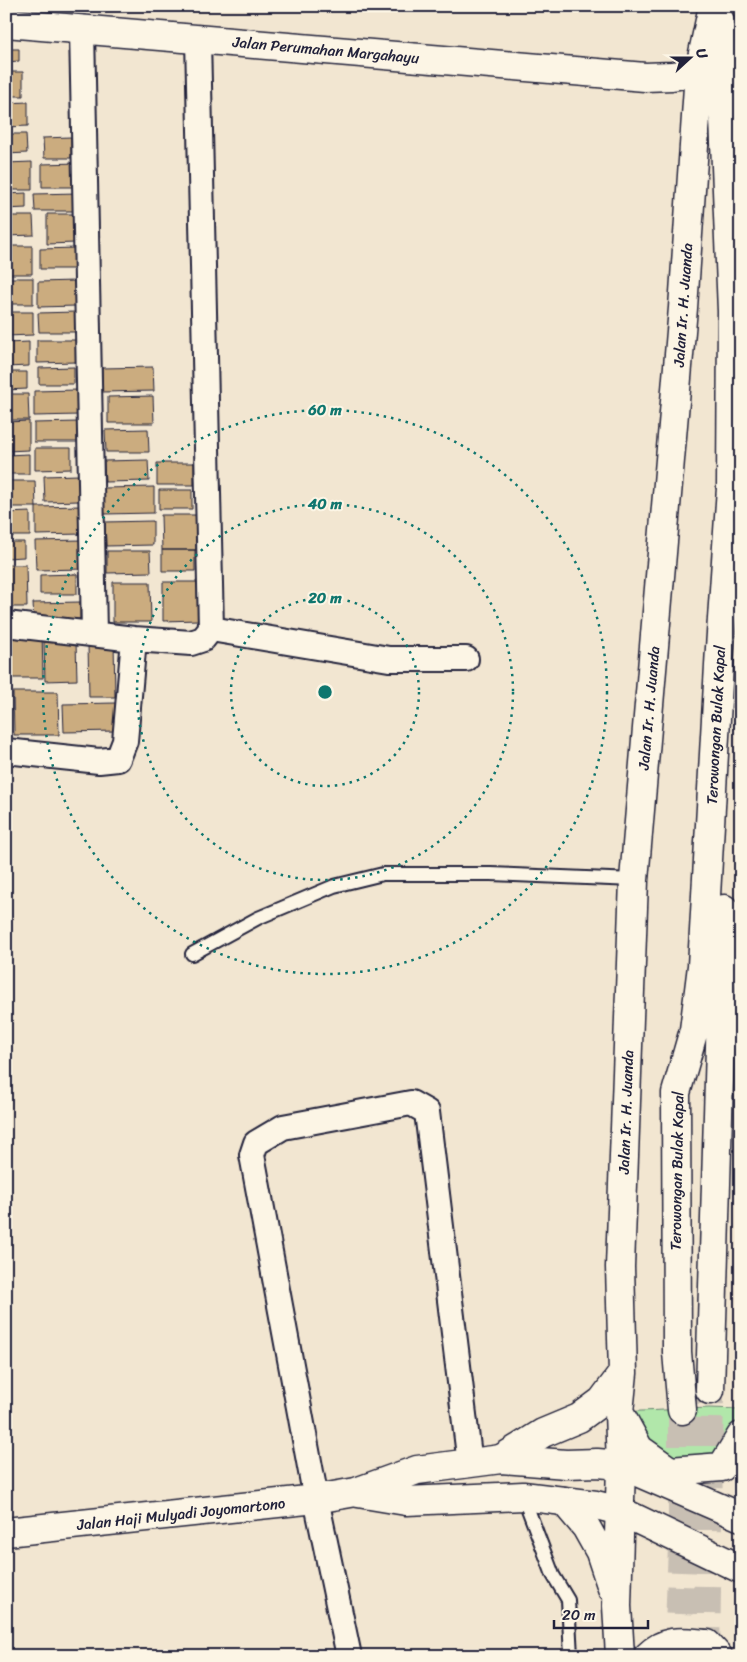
<svg xmlns="http://www.w3.org/2000/svg" width="747" height="1662" font-family="Sriracha,sans-serif">
<style>
.green{fill:#b1e7aa;stroke:#6a8472}
.building{fill:#cbac7f;stroke:#22223b}
.lines{fill:none;stroke-linecap:round;stroke-linejoin:round}
.highway-tunnel{stroke:#c8bfb3;stroke-width:28;stroke-dasharray:28 14;stroke-linecap:butt}
.lane-casing{stroke:#22223b;stroke-width:16}
.street-casing{stroke:#22223b;stroke-width:28}
.secondary-casing{stroke:#22223b;stroke-width:31}
.primary-casing{stroke:#22223b;stroke-width:31}
.highway-casing{stroke:#22223b;stroke-width:31}
.lane{stroke:#fcf5e5;stroke-width:12}
.street{stroke:#fcf5e5;stroke-width:24}
.secondary{stroke:#fcf5e5;stroke-width:28}
.primary{stroke:#fcf5e5;stroke-width:28}
.highway{stroke:#fcf5e5;stroke-width:28}
.ring{fill:none;stroke:#0f766e;stroke-width:2.5;stroke-dasharray:2.5 5}
.labels{text-anchor:middle;stroke-width:4;stroke-linejoin:round;paint-order:stroke}
.street-label{font-size:15px;fill:#22223b;stroke:#fcf5e5}
.centre{fill:#0f766e;stroke:#fcf5e5;stroke-width:2.5}
.ring-label{font-size:15px;text-anchor:middle;font-weight:bold;fill:#0f766e;stroke:#fcf5e5;stroke-width:4;stroke-linejoin:round;paint-order:stroke}
</style>
<rect width="100%" height="100%" fill="#f2e6d1"/>
<filter id="ink" filterUnits="userSpaceOnUse"><feTurbulence type="fractalNoise" baseFrequency=".02" numOctaves="2"/><feDisplacementMap in="SourceGraphic" scale="10" xChannelSelector="R" yChannelSelector="G"/><feConvolveMatrix kernelMatrix="1 2 1 2 8 2 1 2 1" color-interpolation-filters="sRGB"/></filter>
<g filter="url(#ink)">
<!-- green -->
<path class="green" d="M709,1408l32,1v27l-19,31 -52,4 -51,-59z"/>
<!-- building -->
<path class="building" d="M6,49h13v12l-13,1z
M6,72h17v24h-17z
M28,102v24l-22,1v-24z
M6,134h20l1,19 -21,1z
M71,137v21h-27l-1,-20z
M32,162v28h-26v-27z
M78,163l1,24h-37v-23z
M26,193v15l-20,1v-15z
M78,193l1,18h-44l-1,-17z
M47,214h27l1,29 -28,1z
M6,216h27l1,19 -28,1z
M6,246h26v28h-26z
M76,248v21h-36v-20z
M6,278h27v26h-27z
M75,281l1,25 -38,1v-25z
M6,312h27v23l-27,1z
M75,312v20h-36l-1,-19z
M37,340h39v22l-39,1z
M29,342v24l-23,1v-24z
M74,367v17h-35v-16z
M153,367l1,24 -52,1v-24z
M6,372h21v17l-21,1z
M78,390l1,25 -45,1v-25z
M6,394h22l1,26h-23z
M153,396l1,27h-46v-26z
M29,421v29l-23,1v-29z
M79,422v20h-45v-19z
M148,429l1,23h-43l-1,-22z
M35,448h36v21l-36,1z
M29,454v20h-23v-19z
M148,460l1,21 -44,1 -1,-21z
M157,463h37v22h-37z
M79,475v26l-34,1 -1,-26z
M6,481h29l1,26h-30z
M154,487v26l-50,1v-26z
M159,490h33v19h-33z
M81,506l1,28 -46,1v-28z
M30,512v24h-24v-23z
M161,515h35v35h-34z
M153,521v24l-47,1 -1,-24z
M82,540l1,29 -47,1 -1,-29z
M6,542h18v15l-18,1z
M162,550h33v21h-33z
M107,551h43l1,21 -44,1z
M6,565h20l1,42h-21z
M77,574v20h-37v-19z
M113,582h37l1,40h-38z
M163,582h34l1,38 -35,1z
M80,602v17l-46,1 -1,-17z
M42,631l1,47h-37v-46z
M44,642h32l1,38 -32,1z
M114,642l1,55h-26l-1,-54z
M13,692h45l1,43h-45z
M116,703v28l-52,1 -1,-28z"/>
<g class="lines">
<!-- highway-tunnel -->
<path class="highway-tunnel" d="M678,1656l4,-111v-135
M706,1656l4,-266"/>
<defs>
<path id="lane" d="M192,954l66,-36 76,-32 49,-12h108l143,6
M523,1496l30,79 15,25 3,56"/>
<path id="street" d="M82,29l12,604
M6,624l128,15 57,4 12,-4 8,-10 -13,-590
M211,629l178,30h77
M6,751l93,10 19,-2 7,-18 9,-102
M349,1656l-33,-157 -64,-344 4,-12 27,-16 128,-24 16,9 43,352"/>
<path id="secondary" d="M6,23l639,54 27,-1 27,-4"/>
<path id="primary" d="M358,1493l48,8 117,-5 73,9 24,6 121,58
M6,1532l310,-33 40,-7 61,-22 84,-11 65,5 31,-1 24,2 120,52"/>
<path id="highway" d="M710,1390l14,-481
M682,1410l-5,-58 -1,-259 18,-63 8,-64 18,-318 11,-160 1,-177 -12,-290
M621,1416l18,33 31,22 52,-4 19,-31
M501,1459l42,-26 36,-15 23,-17 21,-28
M564,1501l22,26 14,25 12,36
M620,1656l-3,-50 4,-141 -2,-53 4,-39 -3,-106 14,-387 49,-572 16,-236 14,-66
M648,1656c18,-18 36,-14 59,-12l11,12"/>
</defs>
<!-- lane casing -->
<use href="#lane" class="lane-casing"/>
<!-- street casing -->
<use href="#street" class="street-casing"/>
<!-- secondary casing -->
<use href="#secondary" class="secondary-casing"/>
<!-- primary casing -->
<use href="#primary" class="primary-casing"/>
<!-- highway casing -->
<use href="#highway" class="highway-casing"/>
<!-- lane -->
<use href="#lane" class="lane"/>
<!-- street -->
<use href="#street" class="street"/>
<!-- secondary -->
<use href="#secondary" class="secondary"/>
<!-- primary -->
<use href="#primary" class="primary"/>
<!-- highway -->
<use href="#highway" class="highway"/>
</g>
</g>
<!-- distance rings -->
<g class="ring">
<circle cx="325" cy="692" r="94"/>
<circle cx="325" cy="692" r="188"/>
<circle cx="325" cy="692" r="282"/>
</g>
<g class="labels">
<!-- street labels -->
<g class="street-label">
<text transform="translate(326 50) rotate(5)" y="5">Jalan Perumahan Margahayu</text>
<text transform="translate(683 305) rotate(-86)" y="5">Jalan Ir. H. Juanda</text>
<text transform="translate(649 708) rotate(-85)" y="5">Jalan Ir. H. Juanda</text>
<text transform="translate(716 725) rotate(-87)" y="5">Terowongan Bulak Kapal</text>
<text transform="translate(626 1112) rotate(-88)" y="5">Jalan Ir. H. Juanda</text>
<text transform="translate(677 1171) rotate(-89)" y="5">Terowongan Bulak Kapal</text>
<text transform="translate(181 1514) rotate(-6)" y="5">Jalan Haji Mulyadi Joyomartono</text>
</g>
</g>
<circle cx="325" cy="692" r="8" class="centre"/>
<g class="ring-label">
<text x="325" y="415">60 m</text>
<text x="325" y="509">40 m</text>
<text x="325" y="603">20 m</text>
</g>
<!-- margin -->
<rect width="747" height="1662" fill="none" stroke="#fcf5e5" stroke-width="25"/>
<rect x="12" y="12" width="722" height="1637" fill="none" stroke="#22223b" stroke-width="2" filter="url(#ink)"/>
<!-- north arrow -->
<g transform="translate(690 58) rotate(69)" stroke="#fcf5e5" stroke-width="4" paint-order="stroke">
<path d="M0-4L9 19L0 12L-9 19Z" fill="#22223b"/>
<text y="-8" font-size="14" font-weight="bold" text-anchor="middle" fill="#22223b">U</text>
</g>
<!-- scale -->
<path d="M554 1620v8h94v-8" fill="none" stroke="#22223b" stroke-width="2.5"/>
<text x="562" y="1620" font-size="15" fill="#22223b" stroke="#fcf5e5" stroke-width="4" paint-order="stroke">20 m</text>
</svg>
